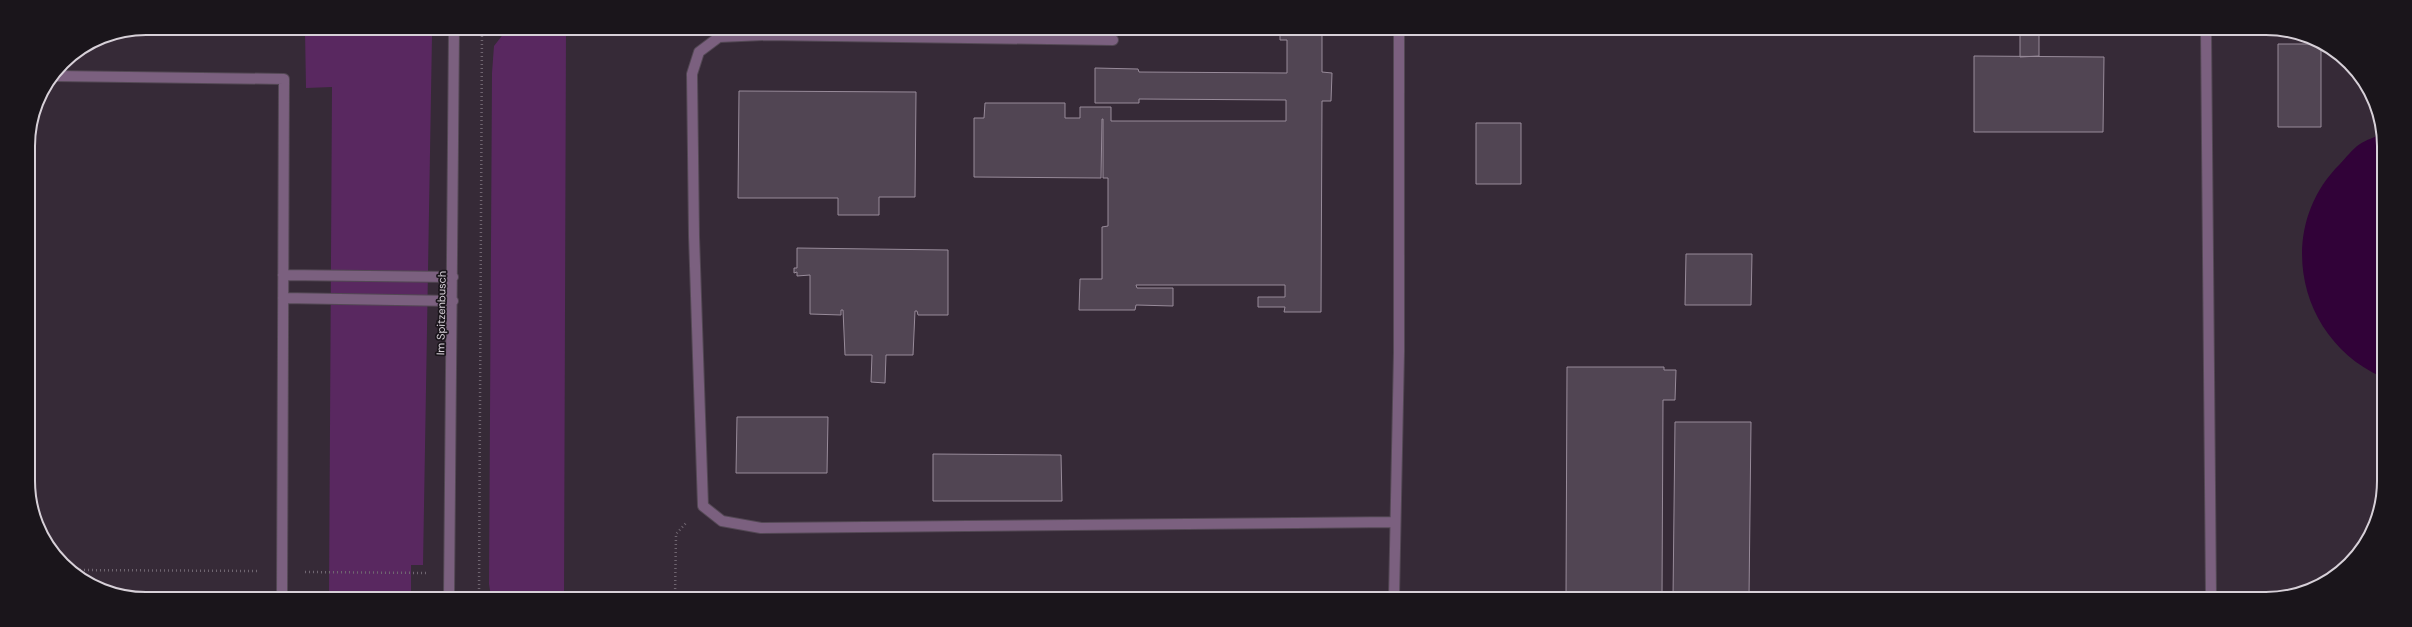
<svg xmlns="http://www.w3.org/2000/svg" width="2412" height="627" font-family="'DM Sans',sans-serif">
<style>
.green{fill:#592860}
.water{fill:#310238}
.building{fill:#514553;stroke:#988b9a}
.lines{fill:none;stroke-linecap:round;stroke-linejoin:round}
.minor-casing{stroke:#534854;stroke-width:12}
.path{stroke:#6f6570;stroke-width:2.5;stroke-dasharray:1 3;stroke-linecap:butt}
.minor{stroke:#7b607f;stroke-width:10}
.labels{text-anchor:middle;stroke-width:3.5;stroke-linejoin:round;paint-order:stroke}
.street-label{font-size:11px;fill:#d7d0d8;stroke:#1a151b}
.rim{fill:none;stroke:#d7d0d8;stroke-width:2}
</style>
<rect width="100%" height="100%" fill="#362a37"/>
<!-- green -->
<path class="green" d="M146,28h254v5l32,2 -9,530h-12v32h-82l3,-510 -26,1 -1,-58 -166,-1z
M508,28h58l-2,569h-73l-2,-13 3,-511 2,-27z"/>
<!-- water -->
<path class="water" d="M2382,134v243c-84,-37 -108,-148 -42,-213 6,-6 12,-15 20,-20 6,-4 15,-7 22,-10z"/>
<!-- building -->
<path class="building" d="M1280,29h42v43l10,1 -1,28h-9l-1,211h-37l1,-5h-27v-10h27v-12h-149l1,3h36v18l-37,-1 -1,5h-56l1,-31h22v-52l6,-1v-48h-5v-59h-1l-1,59 -127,-1v-59h10l1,-15h80v15h15v-11h31v14h175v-21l-147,-1v4h-44v-35l43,1 1,3 148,1v-33h-7z
M1874,30h279v2l-114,-1v25l-19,1v-26z
M2278,44h43v83h-43z
M1974,56l130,1 -1,75h-129z
M739,91l177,1 -1,105h-36v18h-41v-17h-100z
M1476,123h45v61h-45z
M797,248l151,2v65h-30l-1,-4h-2l-2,44h-27l-1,28 -14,-1 1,-27h-27l-2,-45h-2v5l-31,-1v-39l-13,1v-4l-3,1v-5h3z
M1686,254h66l-1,51h-66z
M1567,367h97v3h12l-1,30h-12l-1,198h-96z
M737,417h91l-1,56h-91z
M1675,422h76l-2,176h-76z
M933,454l128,1 1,46h-129z"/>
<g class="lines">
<defs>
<path id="minor" d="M2206,30l5,569
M1113,40l-348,-5 -46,2 -20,15 -7,22 2,162 9,270 19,15 39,7 634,-6
M54,76l230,3 -2,518
M283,275l170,2
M283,298l170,3
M449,597l5,-569
M1394,598l5,-246v-323"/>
</defs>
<!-- minor casing -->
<use href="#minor" class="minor-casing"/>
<!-- path -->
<path class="path" d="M72,570l188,1
M305,572l121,1
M479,597l3,-569
M675,597l1,-63 11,-12"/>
<!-- minor -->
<use href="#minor" class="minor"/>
</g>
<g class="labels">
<!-- street labels -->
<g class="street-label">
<text transform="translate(441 313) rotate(-89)" y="4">Im Spitzenbusch</text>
</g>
</g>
<!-- crop -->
<path d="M0 0H2412V627H0ZM146 35H2266A111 111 0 0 1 2377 146V481A111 111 0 0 1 2266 592H146A111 111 0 0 1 35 481V146A111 111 0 0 1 146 35Z" fill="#1a151b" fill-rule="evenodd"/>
<path class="rim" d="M146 35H2266A111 111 0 0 1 2377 146V481A111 111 0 0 1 2266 592H146A111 111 0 0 1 35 481V146A111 111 0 0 1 146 35Z"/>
</svg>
